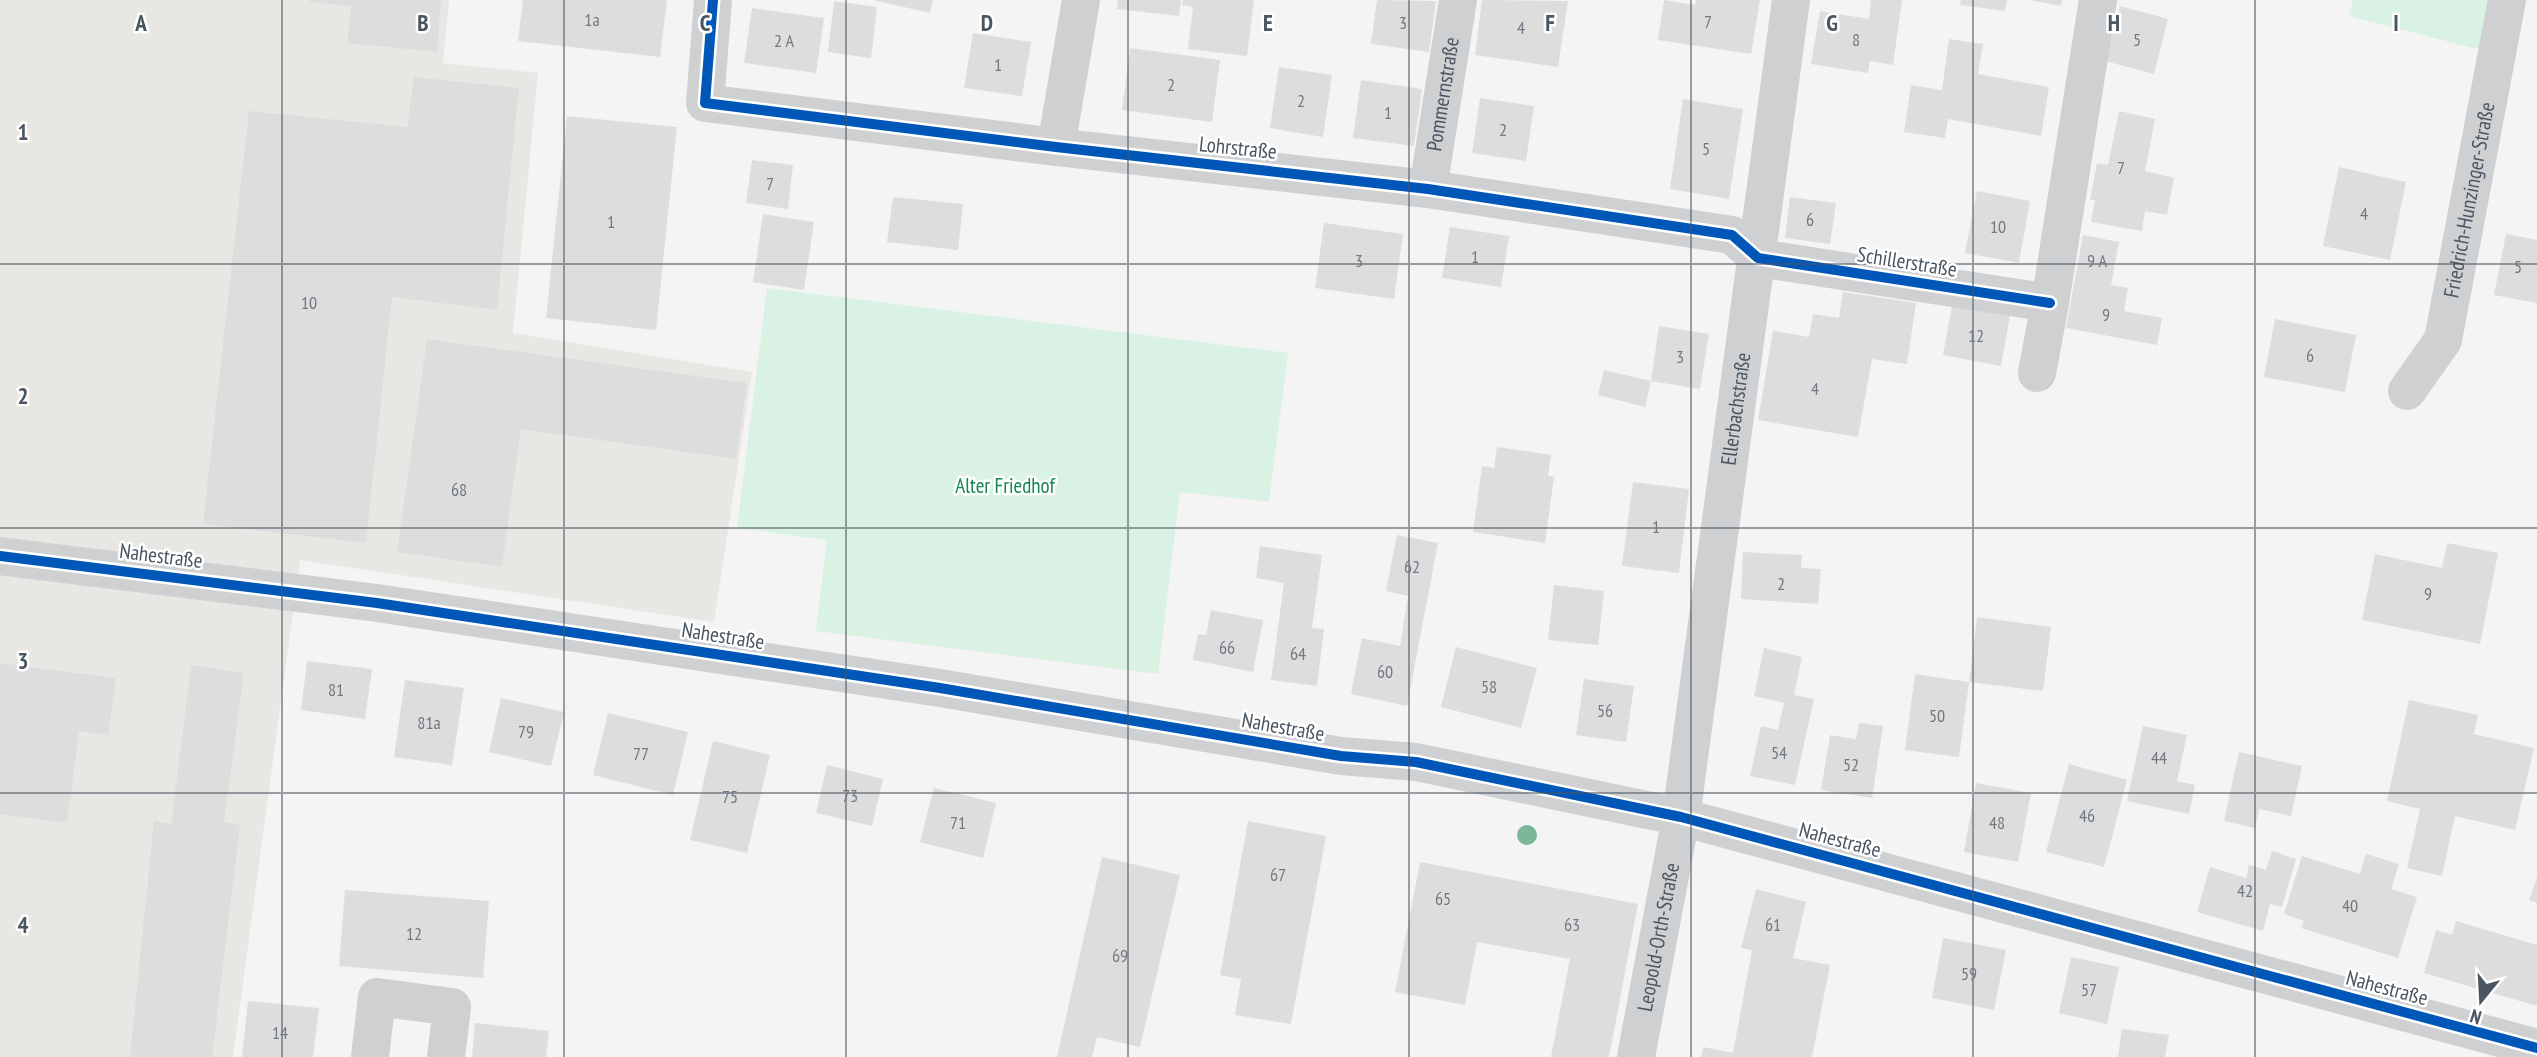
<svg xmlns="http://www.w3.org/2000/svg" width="2537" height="1057" font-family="'PT Sans Narrow',sans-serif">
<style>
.commercial{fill:#e8e7e3}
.green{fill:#d9f2e3}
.building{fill:#ddddde}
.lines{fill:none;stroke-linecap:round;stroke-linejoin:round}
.minor{stroke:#ced0d2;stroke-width:38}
.cycleway-casing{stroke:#fff;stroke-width:15}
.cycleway{stroke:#0057b8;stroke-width:10}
.tree{fill:#7ab899}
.grid{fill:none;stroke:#4a5661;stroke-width:2;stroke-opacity:0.55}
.labels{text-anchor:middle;stroke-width:5;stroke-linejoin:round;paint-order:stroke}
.number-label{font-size:18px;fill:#707881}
.street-label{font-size:21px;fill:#4a5661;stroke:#fff}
.park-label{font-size:21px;fill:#17864f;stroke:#fff}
.grid-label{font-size:23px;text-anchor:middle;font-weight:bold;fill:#4a5661;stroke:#fff;stroke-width:5;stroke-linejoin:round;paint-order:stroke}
</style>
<rect width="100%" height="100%" fill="#f4f4f4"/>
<!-- commercial -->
<path class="commercial" d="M0,0h449l-6,63 95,10 -25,260 239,39 -38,250 -414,-62 -67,497h-233z"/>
<!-- green -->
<path class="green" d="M2353,0h154l-11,54 -147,-38z
M767,288l521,65 -19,149 -89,-10 -22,182 -342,-43 11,-91 -90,-12z"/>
<!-- building -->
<path class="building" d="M310,0h131l-4,52 -90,-9 4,-37 -41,-4z
M523,0h144l-7,57 -142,-16z
M873,0h60l-3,13z
M1118,0h63l-2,16 -62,-7z
M1183,0h71l-7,56 -59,-7 5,-42 -11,-2z
M1377,0l59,1 -7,51 -58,-8z
M1482,0l86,1 -10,66 -83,-12z
M1664,0l31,5 1,-5h64l-9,54 -93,-14z
M1871,0h31l-9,65 -23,-4 -2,12 -57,-9 9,-53 49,8z
M1961,0h46l-2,11 -45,-6z
M2030,0h32l-1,6z
M834,1l43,6 -6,51 -43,-6z
M2120,6l48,13 -14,55 -49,-13z
M752,8l72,10 -8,55 -72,-10z
M973,33l58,9 -9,54 -58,-8z
M1949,39l34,5 -5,30 71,13 -8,49 -93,-17 -3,19 -41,-6 7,-47 31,5z
M1130,48l90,12 -8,62 -90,-12z
M1279,67l53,8 -9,62 -53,-9z
M414,77l105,11 -22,222 -105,-13 -26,246 -163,-19 46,-413 158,16z
M1361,80l61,9 -8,57 -61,-8z
M1480,98l54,8 -8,55 -54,-8z
M1683,99l60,10 -14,90 -59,-10z
M2119,111l36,8 -10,52 29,7 -7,37 -22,-4 -3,20 -51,-9 4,-22h-5l7,-37 11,2z
M567,116l110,11 -21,203 -110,-12z
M752,160l41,5 -5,44 -42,-6z
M2339,167l67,15 -16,78 -67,-14z
M1977,191l53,10 -11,62 -54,-10z
M893,197l70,7 -5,46 -71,-8z
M1790,197l46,6 -6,41 -45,-6z
M763,214l51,8 -10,68 -51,-8z
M1324,223l79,11 -9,65 -79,-11z
M1450,227l59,9 -8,51 -59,-9z
M2506,234l31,6v63l-43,-8z
M2083,235l36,7 -8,43 17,3 -4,23 38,7 -5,27 -91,-17z
M1843,292l73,11 -9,61 -35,-5 -14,78 -100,-17 15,-89 36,6 4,-23 26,4z
M1952,305l58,11 -9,50 -58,-11z
M2275,319l81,16 -11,57 -81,-15z
M1659,326l50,8 -9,55 -49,-8z
M427,339l320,44 -11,76 -215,-30 -19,138 -105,-15z
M1604,370l47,11 -6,26 -47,-12z
M1497,447l54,8 -3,21 6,1 -9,66 -72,-11 9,-66 12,2z
M1633,482l56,7 -10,84 -57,-7z
M1397,535l41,8 -31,163 -56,-12 11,-56 38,8 8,-50 -22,-5z
M2447,543l51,10 -18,91 -118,-24 13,-66 67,14z
M1260,546l62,9 -10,73 12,1 -7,57 -46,-6 13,-97 -28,-5z
M1743,552l59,3 -1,13 20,1 -3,35 -77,-5z
M1554,585l50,6 -6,54 -50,-5z
M1211,610l52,10 -10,52 -60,-12 5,-26 8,1z
M1977,617l74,10 -8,64 -74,-9z
M1456,647l81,21 -16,60 -80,-21z
M1764,648l38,9 -8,38 20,4 -19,86 -45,-9 11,-50 17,4 6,-27 -30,-7z
M307,661l65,8 -7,50 -64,-9z
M0,663l116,15 -8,57 -29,-4 -12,92 -67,-9z
M191,665l53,8 -20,149 16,3 -28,232h-82l24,-236 17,3z
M1915,674l54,8 -10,75 -54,-7z
M1584,679l50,7 -8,56 -50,-7z
M405,680l59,8 -12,77 -58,-8z
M501,698l63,14 -13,54 -62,-14z
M2409,700l69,15 -4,19 60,14 -19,82 -60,-14 -13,60 -35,-8 13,-59 -33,-8z
M608,713l80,19 -15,63 -80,-20z
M1859,723l24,3 -11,72 -51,-8 9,-55 26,4z
M2143,726l44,9 -10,46 18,4 -6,29 -62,-13z
M713,741l57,14 -23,98 -57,-13z
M2239,752l63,14 -11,50 -32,-7 -4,19 -31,-7z
M2069,764l58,16 -23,87 -58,-15z
M827,765l56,14 -11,47 -56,-13z
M1976,783l55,10 -13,69 -54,-10z
M934,788l62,15 -13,55 -63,-16z
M1248,821l78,15 -35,188 -56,-9 6,-36 -21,-4z
M2272,851l24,8 -14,48 -12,-3 -7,27 -66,-19 13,-45 36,11 3,-13 17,5z
M2366,854l33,10 -8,25 26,8 -19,61 -97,-30 3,-7 -20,-7 18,-58 58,18z
M1102,857l78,18 -40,172 -43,-10 -5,20h-35z
M1420,862l218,42 -29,153h-58l19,-98 -93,-17 -12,63 -70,-13z
M2537,877v26l-8,-3z
M1756,889l50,13 -13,56 37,7 -18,92h-111l2,-10 30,6 19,-103 -11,-2z
M345,890l144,11 -6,77 -144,-12z
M2456,921l81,24v61l-113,-33 12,-43 16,5z
M1943,938l63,12 -12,60 -62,-12z
M2071,957l48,10 -12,57 -48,-11z
M248,1001l71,7 -6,49h-71z
M475,1023l74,8 -3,26h-74z
M2122,1029l47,6 -4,22h-47z"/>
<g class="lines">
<!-- minor -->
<g class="minor">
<path d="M713,0l-8,103 351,44 372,42 304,46 26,23 292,45"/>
<path d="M1056,147l25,-147"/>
<path id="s1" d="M1428,189l30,-189"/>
<path d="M2037,373l13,-70 48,-303"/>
<path id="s2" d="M2407,391l36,-51 64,-340"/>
<path d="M0,556l377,47 563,85 401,68 75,6 265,55 856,231"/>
<path d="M370,1057l7,-60 75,10 -6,50"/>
<path id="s3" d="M1636,1057l45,-240 110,-817"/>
</g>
<defs>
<path id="cycleway" d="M713,0l-8,103 351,44 372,42 304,46 26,23 292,45
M0,556l377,47 563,85 401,68 75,6 265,55 856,231"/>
</defs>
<!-- cycleway casing -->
<use href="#cycleway" class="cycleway-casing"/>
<!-- cycleway -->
<use href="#cycleway" class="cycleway"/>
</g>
<!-- trees -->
<circle class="tree" cx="1527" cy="835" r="10"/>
<!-- grid -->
<path class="grid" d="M282,0v1057M564,0v1057M846,0v1057M1128,0v1057M1409,0v1057M1691,0v1057M1973,0v1057M2255,0v1057M0,264h2537M0,528h2537M0,793h2537"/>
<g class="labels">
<!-- number labels -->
<g class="number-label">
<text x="592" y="26">1a</text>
<text x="1708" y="28">7</text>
<text x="1403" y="29">3</text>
<text x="1521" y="34">4</text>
<text x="1856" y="46">8</text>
<text x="2137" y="46">5</text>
<text x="784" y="47">2 A</text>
<text x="998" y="71">1</text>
<text x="1171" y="91">2</text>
<text x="1301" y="107">2</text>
<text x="1388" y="119">1</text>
<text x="1503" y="136">2</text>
<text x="1706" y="155">5</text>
<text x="2121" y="174">7</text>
<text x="770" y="190">7</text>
<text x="2364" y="220">4</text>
<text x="1810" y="226">6</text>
<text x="611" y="228">1</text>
<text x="1998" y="233">10</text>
<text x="1475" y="263">1</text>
<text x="1359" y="267">3</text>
<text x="2097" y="267">9 A</text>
<text x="2518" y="273">5</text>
<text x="309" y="309">10</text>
<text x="2106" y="321">9</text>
<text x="1976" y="342">12</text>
<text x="2310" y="362">6</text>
<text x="1680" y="363">3</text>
<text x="1815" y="395">4</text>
<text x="459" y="496">68</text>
<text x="1656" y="533">1</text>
<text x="1412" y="573">62</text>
<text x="1781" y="590">2</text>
<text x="2428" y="600">9</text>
<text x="1227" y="654">66</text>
<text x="1298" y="660">64</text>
<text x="1385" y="678">60</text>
<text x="1489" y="693">58</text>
<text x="336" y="696">81</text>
<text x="1605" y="717">56</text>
<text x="1937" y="722">50</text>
<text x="429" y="729">81a</text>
<text x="526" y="738">79</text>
<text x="1779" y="759">54</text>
<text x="641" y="760">77</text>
<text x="2159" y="764">44</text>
<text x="1851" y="771">52</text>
<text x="850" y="802">73</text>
<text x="730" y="803">75</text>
<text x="2087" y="822">46</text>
<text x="958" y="829">71</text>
<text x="1997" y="829">48</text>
<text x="1278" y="881">67</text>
<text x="2245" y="897">42</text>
<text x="1443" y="905">65</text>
<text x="2350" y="912">40</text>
<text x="1572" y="931">63</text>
<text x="1773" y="931">61</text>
<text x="414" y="940">12</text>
<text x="1120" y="962">69</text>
<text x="1969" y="980">59</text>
<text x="2089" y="996">57</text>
<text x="280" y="1039">14</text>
</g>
<!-- street labels -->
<g class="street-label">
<text dy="7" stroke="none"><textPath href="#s1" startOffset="96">Pommernstraße</textPath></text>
<text transform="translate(1238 148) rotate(6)" y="7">Lohrstraße</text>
<text dy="7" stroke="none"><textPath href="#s2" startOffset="205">Friedrich-Hunzinger-Straße</textPath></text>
<text transform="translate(1907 262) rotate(9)" y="7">Schillerstraße</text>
<text dy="7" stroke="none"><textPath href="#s3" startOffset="656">Ellerbachstraße</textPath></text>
<text transform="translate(161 556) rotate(7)" y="7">Nahestraße</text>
<text transform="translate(723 636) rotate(9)" y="7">Nahestraße</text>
<text transform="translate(1283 727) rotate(10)" y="7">Nahestraße</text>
<text transform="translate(1840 840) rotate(15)" y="7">Nahestraße</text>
<text dy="7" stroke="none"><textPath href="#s3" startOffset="122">Leopold-Orth-Straße</textPath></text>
<text transform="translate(2387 988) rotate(15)" y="7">Nahestraße</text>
</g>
<!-- park labels -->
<g class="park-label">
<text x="1005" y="493">Alter Friedhof</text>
</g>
</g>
<g class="grid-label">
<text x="141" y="31">A</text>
<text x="423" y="31">B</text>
<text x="705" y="31">C</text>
<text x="987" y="31">D</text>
<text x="1268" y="31">E</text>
<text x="1550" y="31">F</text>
<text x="1832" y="31">G</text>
<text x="2114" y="31">H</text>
<text x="2396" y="31">I</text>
<text x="23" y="140">1</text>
<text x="23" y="404">2</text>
<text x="23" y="669">3</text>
<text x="23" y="933">4</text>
</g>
<!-- north arrow -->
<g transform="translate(2481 1001) rotate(198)" stroke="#ffffff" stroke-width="5" paint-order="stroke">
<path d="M0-5L12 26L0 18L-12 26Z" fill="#4a5661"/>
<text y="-10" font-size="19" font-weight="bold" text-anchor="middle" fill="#4a5661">N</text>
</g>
</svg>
